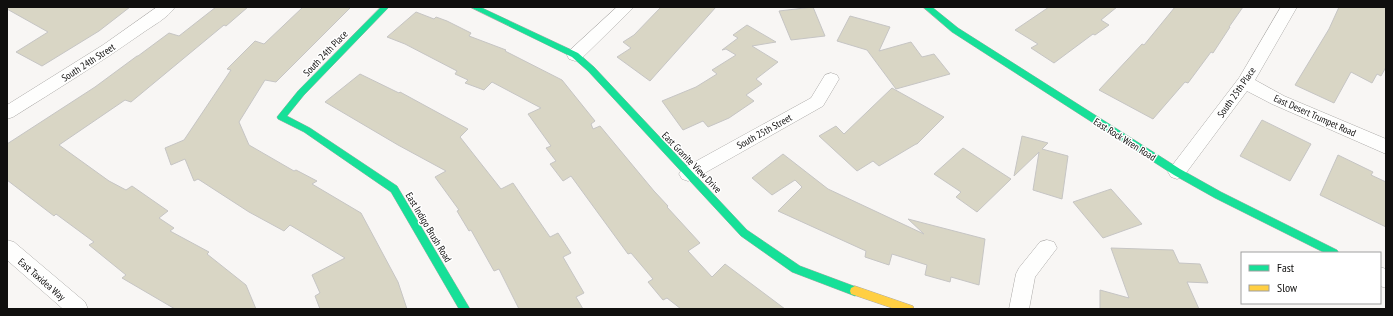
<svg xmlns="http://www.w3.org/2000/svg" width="1393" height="316" font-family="'PT Sans Narrow',sans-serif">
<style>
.building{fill:#d9d6c5;stroke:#c6c5c4}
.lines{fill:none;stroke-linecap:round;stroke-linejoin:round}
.street-casing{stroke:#acaaa8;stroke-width:1}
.fast-casing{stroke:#acaaa8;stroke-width:1}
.slow-casing{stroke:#acaaa8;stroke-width:1}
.street{fill:#fefefd;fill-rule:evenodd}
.fast{fill:#16e098;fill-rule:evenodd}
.slow{fill:#ffcf43;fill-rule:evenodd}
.labels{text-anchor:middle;stroke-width:3;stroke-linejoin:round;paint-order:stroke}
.street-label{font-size:10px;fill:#100f0e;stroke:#fff}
</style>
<rect width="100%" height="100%" fill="#f8f6f4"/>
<!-- building -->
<path class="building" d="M7,7h123l-31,24 -57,35 -26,-14 32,-20 -41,-23z
M216,7h32l-22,19 -2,-1 -93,77 -6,-2 -66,45 50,36 17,9 6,-4 36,25 -9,7 15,10 -4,3 39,21 -2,2 39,31 10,24h-81l-53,-31 4,-3 -37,-30 5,-3 -38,-28 -2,2 -47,-36v-36l88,-57 42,-31h1l31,-23 10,3z
M303,7h48l-75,75 -11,-2 -26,42 10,23 45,26 2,-1 21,11 -5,3 49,29 37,69 9,27h-87l-5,-13 5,-3 -8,-18 33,-17 -55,-33 -6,6 -35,-19 -51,-33 -4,2 -9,-22 -14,6 -6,-17 19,-8 47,-70 -4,-1 28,-28 9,3z
M661,7h55l-66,74 -33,-24 14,-9 -8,-6 11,-7z
M813,7l12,29 -34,4 -12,-29z
M1049,7h68l-16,13 8,5 -14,10 -2,-1 -39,29 -23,-15 7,-4 -23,-14z
M1175,7h68l-14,20h1l-17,26 -2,-1 -23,31 -3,-1 -32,37 -54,-29 43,-46 2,1z
M1339,7h47v60l-5,9 -4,-2 -5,9 -21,-11 -17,31 -39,-18 34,-56z
M416,12l18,7 2,-2 11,4 24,12 -2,3 37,14 -1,1 57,29 33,41 -4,3 2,5 7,-3 54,65 14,15 -1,1 33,36 -12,8 24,26 13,-13 60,45h-104l-14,-11 -4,2 -15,-18 5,-3 -22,-26 -3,1 -57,-78 -8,5 -13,-17 6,-3 -10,-13 5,-2 -23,-32 13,-6 -49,-26 -8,8 -19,-7 3,-3 -13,-6 2,-3 -52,-27 -18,-7z
M850,16l40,11 -11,24 32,-9 11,15 12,-3 16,20 -54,15 -29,-39 -30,-9z
M747,25l29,17 -24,4 26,16 -22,17 6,5 -16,11 8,6 -25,17 -21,9 -5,-6 -20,9 -21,-29 34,-14 21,-13 -5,-4 24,-15 -10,-6 -4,1 16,-12 -5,-3z
M360,74l39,19 1,-1 68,37 -8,8 41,52 12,-6 37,54 8,-4 13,20 -8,4 21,36 -8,4 7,12h-64l-20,-40 -5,2 -23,-41 -2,1 -12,-20 2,-1 -24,-33 11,-6 -48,-26 -73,-43z
M892,88l52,29 -27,27h-1l-37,22 -6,-5 -16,10 -38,-35 17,-10 8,8z
M1262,120l49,24 -21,37 -50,-25z
M1022,136l26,7 -6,6 26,7 -6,43 -29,-9 6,-38 -25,24z
M963,148l48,31 -34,33 -21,-15 5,-5 -27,-18z
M783,154l45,35 96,45 -16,-15 77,20 -6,46 -28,-8 -1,5 -25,-7 2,-10 -35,-11 -3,11 -24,-8 1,-6 -88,-40 24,-24 -7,-7 -23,15 -20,-17z
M1338,155l35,17 -2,3 15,7v45l-66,-32z
M1111,189l31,35 -39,14 -30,-36z
M1111,248l62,2 6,13 21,1 8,19 -21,-1 12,27h-99v-19l29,8z"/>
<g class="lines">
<defs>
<path id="street" d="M157,7h18c-7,11 -23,19 -34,27 -41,29 -85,56 -128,83l-6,2v-14l96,-60z
M617,7h17l-53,52 -6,2 -6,-2 -2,-4 2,-4z
M1281,7h16l-42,73 29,16 102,43v15l-114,-50 -25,-13 -64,86 -6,2 -6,-2 -3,-5 3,-5 68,-89z
M831,73l6,2 2,4 -16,27 -129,73 -6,2 -6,-2 -3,-5 3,-5 129,-71 14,-23z
M7,240l7,2 71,60 3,7h-25l-56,-49z
M1047,240l7,2 3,6 -22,29 -6,32h-20l7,-35 3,-6 21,-26z
M1380,267l6,2v19l-6,-2z"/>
<path id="fast" d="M381,7h8l-85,88 -17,21 23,12 87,58 73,123h-11l-68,-117 -87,-60 -26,-13 -1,-2 21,-26z
M470,7h10l98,46 16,14 153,163 53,36 59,22 1,3 -1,3 -4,2 -63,-24 -51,-36 -153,-165 -16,-14z
M923,7h9l26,21 222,141 41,23 116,58 2,3h-14l-110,-55 -41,-23 -222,-143z"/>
<path id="slow" d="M855,286l58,20 1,3h-19l-44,-15 -1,-3 1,-3z"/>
</defs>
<!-- street casing -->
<use href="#street" class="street-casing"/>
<!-- fast casing -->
<use href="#fast" class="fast-casing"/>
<!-- slow casing -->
<use href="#slow" class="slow-casing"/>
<!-- street -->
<use href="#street" class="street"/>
<!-- fast -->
<use href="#fast" class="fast"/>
<!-- slow -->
<use href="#slow" class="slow"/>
</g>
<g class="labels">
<!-- street labels -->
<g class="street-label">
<text transform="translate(325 53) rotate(-46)" y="4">South 24th Place</text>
<text transform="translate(88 62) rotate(-33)" y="4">South 24th Street</text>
<text transform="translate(1236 92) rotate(-55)" y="4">South 25th Place</text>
<text transform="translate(1315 115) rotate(24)" y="4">East Desert Trumpet Road</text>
<text transform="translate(764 131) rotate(-29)" y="4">South 25th Street</text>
<text transform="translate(1125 139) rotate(32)" y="4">East Rock Wren Road</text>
<text transform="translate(692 162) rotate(46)" y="4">East Granite View Drive</text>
<text transform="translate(429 227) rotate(59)" y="4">East Indigo Brush Road</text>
<text transform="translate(42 279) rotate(41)" y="4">East Taxidea Way</text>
</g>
</g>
<!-- border -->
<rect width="1393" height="316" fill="none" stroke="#100f0e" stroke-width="16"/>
<!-- legend -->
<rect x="1241" y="252" width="140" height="52" fill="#ffffff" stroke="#9f9f9f"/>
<rect x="1249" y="265" width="20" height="6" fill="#16e098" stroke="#9f9f9f"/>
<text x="1277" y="272" font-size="12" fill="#100f0e">Fast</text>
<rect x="1249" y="285" width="20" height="6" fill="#ffcf43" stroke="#9f9f9f"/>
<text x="1277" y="292" font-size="12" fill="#100f0e">Slow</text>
</svg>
